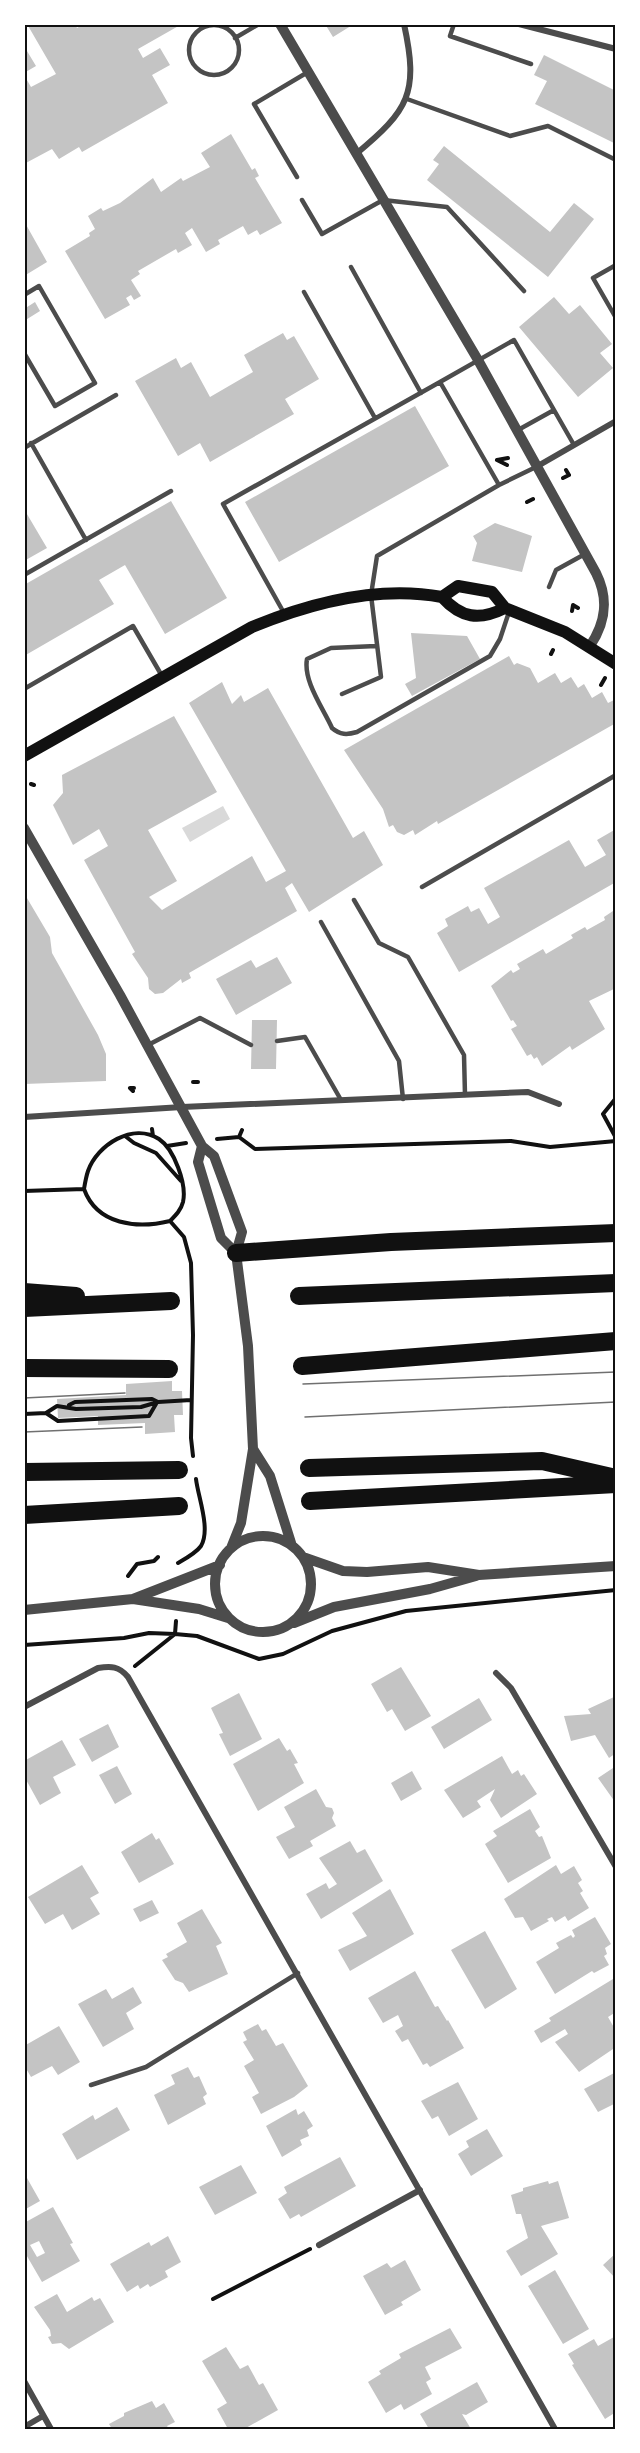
<svg xmlns="http://www.w3.org/2000/svg" width="640" height="2453" font-family="Signika,sans-serif">
<style>
.water{fill:#d9d9d9}
.building{fill:#c4c4c4;fill-rule:evenodd}
.lines{fill:none;stroke-linecap:round;stroke-linejoin:round}
.path{stroke:#111;stroke-width:4}
.service{stroke:#4c4c4c;stroke-width:4.5}
.minor{stroke:#4c4c4c;stroke-width:6}
.tertiary{stroke:#4c4c4c;stroke-width:10}
.secondary{stroke:#111;stroke-width:12}
.motorway{stroke:#111;stroke-width:18}
.tram{stroke:#707070;stroke-width:1.5}
.neatline{fill:none;stroke:#111;stroke-width:2}
</style>
<rect width="100%" height="100%" fill="#fff"/>
<!-- water -->
<path class="water" d="M223,806l7,13 -40,23 -8,-14z"/>
<!-- building -->
<path class="building" d="M27,24h48l2,4 7,-4h98l-44,25 5,9 17,-10 10,17 -18,10 16,28 -86,49 -3,-5 -20,12 -7,-10 -28,15v-89l7,12 25,-13z
M325,24h29l-21,13z
M24,46l12,20 -12,7z
M544,55l72,36v53l-81,-40 12,-23 -13,-6z
M231,134l21,36 3,-2 4,8 -4,2 27,45 -22,12 -3,-5 -9,5 -5,-9 -25,14 2,4 -14,8 -14,-24 -7,5 7,12 -14,8 -2,-4 -38,22 2,3 -9,6 10,16 -7,4 -3,-5 -5,3 4,7 -25,14 -40,-68 25,-15 -1,-3 6,-4 -7,-13 13,-8 2,3 17,-8 33,-25 8,14 20,-14 2,3 27,-14 -9,-14z
M444,146l106,86 24,-29 20,16 -46,58 -121,-97 12,-16 -6,-4z
M24,221l23,41 -23,14z
M554,297l15,17 11,-9 32,39 -12,9 13,15 -35,29 -59,-70z
M35,302l5,9 -16,10v-12z
M283,333l4,7 7,-4 25,43 -34,20 9,15 -84,48 -10,-19 -22,13 -43,-75 41,-23 5,10 10,-6 19,35 43,-25 -9,-17z
M415,406l34,60 -170,96 -34,-60z
M171,501l56,97 -62,36 -40,-69 -26,15 15,24 -90,52v-71z
M24,509l23,39 -23,13z
M495,523l37,13 -10,36 -50,-11 5,-18 -4,-7z
M411,633l56,3 13,23 -68,37 -7,-12 11,-6z
M509,656l5,9 3,-2 13,5 8,15 17,-10 6,10 10,-6 7,11 6,-4 8,14 10,-6 6,11 8,-4v24l-178,101 -1,-3 -22,14 -2,-5 -9,5 -7,-3 -4,-7 -4,2 -6,-18 -39,-59z
M222,682l10,22 9,-9 3,7 24,-14 85,150 11,-7 19,34 -74,47 -17,-29 -7,5 12,23 -108,62 2,5 -9,5 -1,-4 -18,14 -8,1 -6,-5 -1,-11 -16,-24 3,-2 -51,-92 24,-14 -9,-17 -26,16 -20,-40 10,-12 -1,-18 112,-59 43,76 -69,38 29,51 -28,16 13,13 90,-54 14,26 20,-11 -97,-168z
M616,829v53l-157,90 -22,-39 11,-7 -3,-7 23,-13 3,6 8,-4 9,16 12,-7 -16,-29 85,-48 16,27 21,-12 -9,-15z
M24,893l26,44 2,16 46,82 8,19v27l-82,3z
M616,909v79l-27,13 16,28 -33,21 -2,-4 -28,20 -5,-9 -3,2 -3,-5 -4,2 -16,-27 6,-3 -4,-6 -2,1 -20,-35 20,-16 2,3 7,-4 -3,-5 26,-15 3,5 27,-16 -2,-3 14,-8 2,3 18,-10 -1,-3z
M277,957l15,26 -56,32 -20,-36 35,-19 5,8z
M252,1020h25l-1,49h-25z
M172,1381v10h10l1,24h-9l1,17 -30,2v-11l-47,2v-9l-40,2 -1,-19 69,-4v-11z
M401,1667l30,49 -26,15 -13,-22 -5,3 -16,-28z
M239,1693l23,46 -32,17 -11,-22 4,-1 -12,-25z
M614,1697l2,56 -7,5 -14,-23 -24,6 -7,-25 27,-2 -3,-5z
M479,1698l13,22 -48,29 -13,-22z
M108,1724l11,23 -27,15 -13,-23z
M279,1738l8,13 3,-2 8,14 -4,1 10,19 -46,28 -25,-47z
M62,1740l14,25 -23,12 8,16 -21,12 -16,-29v-15z
M502,1756l10,18 6,-4 3,6 3,-2 13,20 -36,24 -11,-18 5,-11 -18,12 4,6 -18,11 -19,-28z
M117,1766l15,28 -17,10 -16,-29z
M616,1766v35l-1,1 -17,-24z
M412,1771l10,18 -21,12 -10,-18z
M316,1789l10,18 6,1 2,5 -2,5 4,8 -26,15 3,5 -24,13 -13,-22 19,-10 -11,-20z
M530,1809l10,18 -5,4 4,6 3,-1 9,22 -43,25 -23,-39 12,-8 -4,-5z
M152,1833l4,7 3,-2 15,26 -35,19 -18,-31z
M350,1841l7,12 8,-4 18,32 -62,38 -15,-25 20,-11 3,6 8,-5 -18,-26z
M82,1865l17,28 -9,5 10,16 -28,16 -9,-16 -18,10 -17,-27z
M556,1865l5,9 13,-8 8,14 -4,3 5,8 -3,2 9,15 -21,13 -3,-5 -10,6 -3,-5 -5,2 2,2 -18,10 -8,-14 -8,1 -11,-19z
M390,1889l24,45 -64,37 -12,-21 29,-14 -15,-23z
M152,1900l7,13 -19,9 -7,-13z
M202,1909l20,34 -6,3 12,28 -39,18 -6,-9 -8,-3 -13,-20 6,-3 -2,-3 21,-12 -10,-19z
M595,1917l16,27 -6,4 2,6 -3,2 5,9 -15,8 -2,-2 -37,23 -19,-32 23,-14 -3,-5 15,-8 2,3 2,-2 -3,-6z
M485,1931l32,58 -32,20 -34,-59z
M415,1971l20,36 3,-1 9,15 1,-1 16,28 -34,19 -3,-4 -4,2 -15,-26 -6,3 -7,-11 8,-5 -5,-11 -15,8 -15,-25z
M613,1979l3,5v28l-8,5 8,14v6l-3,2 3,8 -37,25 -24,-30 13,-8 -3,-5 -24,14 -7,-12 17,-10 -2,-3z
M133,1987l9,16 -16,10 8,16 -31,18 -25,-43 28,-15 6,10z
M258,2024l4,7 4,-2 10,17 7,-3 25,43 -14,11 -33,17 -9,-17 7,-4 -15,-27 10,-6 -11,-18 4,-2 -4,-8z
M59,2026l21,36 -22,13 -6,-9 -21,11 -7,-12v-19z
M188,2067l6,11 5,-2 8,18 -4,3 3,7 -38,21 -14,-30 21,-11 -4,-9z
M616,2072v31l-18,9 -14,-23z
M458,2082l20,37 -29,17 -11,-20 -6,3 -11,-18z
M117,2107l13,23 -53,30 -15,-26 31,-19 2,5z
M296,2109l2,6 6,-4 9,15 -6,4 2,6 -9,4 2,5 -20,12 -16,-31z
M487,2129l16,27 -32,20 -13,-22 11,-7 -3,-6z
M340,2157l16,29 -55,31 -2,-3 -9,5 -12,-20 9,-6 -3,-6z
M241,2165l16,28 -42,22 -16,-28z
M27,2178l13,23 -16,9v-30z
M548,2181l1,3 9,-3 11,37 -28,8 17,28 -37,22 -15,-25 22,-13 -7,-24h-5l-5,-19 12,-4v-3z
M53,2207l20,36 -3,1 10,17 -38,21 -18,-31v-28zM39,2241l6,12 -8,4 -7,-12z
M168,2236l13,26 -16,9 3,6 -18,10 -2,-3 -8,5 -2,-4 -11,7 -17,-28 39,-22 2,4z
M616,2253v26l-13,-14z
M405,2260l16,30 -20,12 2,3 -18,10 -22,-39 24,-13 4,5z
M555,2270l34,59 -26,15 -35,-58z
M57,2294l10,18 25,-15 2,4 6,-3 14,24 -45,27 -8,-6 -9,1 -4,-7 3,-1 -1,-6 -16,-23z
M450,2328l12,20 -37,19 6,12 -5,3 6,12 -28,16 -3,-6 -15,9 -18,-31 13,-8 -2,-3 22,-13 -2,-4z
M614,2337l2,75 -11,7 -33,-54 2,-1 -6,-10 26,-15 4,7z
M226,2347l14,22 8,-4 11,20 4,-2 15,27 -34,19h-16l-11,-20 10,-6 -25,-42z
M477,2382l11,20 -22,13 -4,-1 9,15h-42l-9,-15z
M152,2401l4,7 8,-5 11,19 -8,4 2,3h-57l-3,-5 15,-8v-3z"/>
<g class="lines">
<!-- path -->
<path class="path" d="M507,465l-10,-5 11,-2
M563,478l6,-3 -3,-5
M527,502l6,-3
M572,611l1,-6 5,3
M551,654l2,-4
M601,685l4,-7
M31,784l3,1
M193,1082h5
M133,1091l-3,-3h4
M616,1098l-13,16 13,24
M152,1129l1,7
M125,1136l9,7 22,10 25,28
M239,1137l3,-7
M217,1139l22,-2 16,12 256,-8 39,6 66,-6
M167,1146l19,-3
M24,1191l60,-2c1,-6 2,-12 4,-18 9,-26 45,-49 71,-32 15,10 28,45 24,63 -2,8 -7,13 -13,19 -33,8 -73,4 -86,-32
M170,1221l14,16 7,26 2,72 -2,103 2,18
M69,1405l6,-3 77,-3 6,3
M46,1413l12,8 91,-5 7,-12
M24,1414l22,-1 11,-7 19,3 65,-2 17,-5 33,-2
M178,1563c7,-4 18,-10 23,-17 10,-17 -3,-49 -5,-67
M128,1576l9,-12 17,-3 4,-4
M24,1645l100,-7 25,-5 26,1 22,2 62,23 24,-5 49,-23 74,-20 210,-21
M135,1666l40,-32 1,-13
M213,2299l97,-50"/>
<!-- service -->
<path class="service" d="M454,24l-4,12 81,28
M189 50a25 25 0 1 1 50 0a25 25 0 1 1-50 0Z
M235,38l24,-14
M407,99l103,37 38,-10 68,34
M297,177l-43,-73 54,-32
M302,200l20,34 61,-34 64,7 77,84
M616,265l-23,13 23,40
M351,267l70,126
M304,292l71,126
M24,295l15,-9 56,97 -40,23 -31,-53
M518,430l36,-20
M31,443l55,97
M24,448l92,-53
M499,485l-59,-103 74,-42 60,105
M24,575l147,-84
M549,587l7,-17 29,-16
M284,613l-61,-109 217,-122
M376,646l-45,2 -24,11c-4,22 16,49 25,69 8,7 15,7 25,4l133,-76 10,-17 9,-27
M24,689l109,-63 29,50
M342,694l39,-17 -10,-82 6,-39 122,-71 37,-18
M422,887l194,-112
M354,900l25,43 29,14 56,98 1,40
M321,922l78,139 4,38
M277,1041l28,-4 36,63
M148,1045l52,-27 51,27
M91,2085l55,-18 152,-94"/>
<!-- minor -->
<path class="minor" d="M519,24l97,25
M356,154c53,-44 63,-61 48,-130
M536,467l80,-46
M24,1117l158,-10 346,-15 31,12
M496,1673l15,15 105,179
M24,1707l74,-39c13,-2 21,-2 30,9l427,752
M319,2245l101,-55
M24,2381l27,48
M24,2427l19,-11"/>
<!-- tertiary -->
<path class="tertiary" d="M280,24l198,336 118,213c13,26 10,49 -6,73
M24,828l96,167 82,151 12,10 28,76 -6,21 12,93 5,103 -12,74 -10,25
M202,1146l-4,16 23,76 15,15
M253,1449l17,27 22,70
M215 1584a48 48 0 1 1 96 0a48 48 0 1 1-96 0Z
M303,1557l40,14 24,1 61,-5 51,8 137,-9
M133,1599l66,10 29,9
M24,1610l109,-11 87,-34
M294,1623l40,-16 96,-18 46,-13"/>
<!-- secondary -->
<path class="secondary" d="M442,597l16,-11 34,6 13,16 60,24 51,32
M24,756l228,-129c58,-24 126,-42 190,-30 19,21 37,24 63,11"/>
<!-- motorway -->
<path class="motorway" d="M236,1253l155,-11 225,-9
M24,1292l52,4
M299,1296l317,-13
M24,1308l147,-7
M302,1366l314,-25
M24,1368l145,1
M309,1468l233,-7 74,17
M24,1472l155,-2
M310,1501l306,-17
M24,1515l155,-9"/>
<!-- tram -->
<path class="tram" d="M303,1384l313,-12
M24,1398l101,-5
M305,1417l311,-15
M24,1432l118,-5"/>
</g>
<!-- border -->
<rect width="640" height="2453" fill="none" stroke="#ffffff" stroke-width="51"/>
<rect x="26" y="26" width="588" height="2402" class="neatline"/>
</svg>
